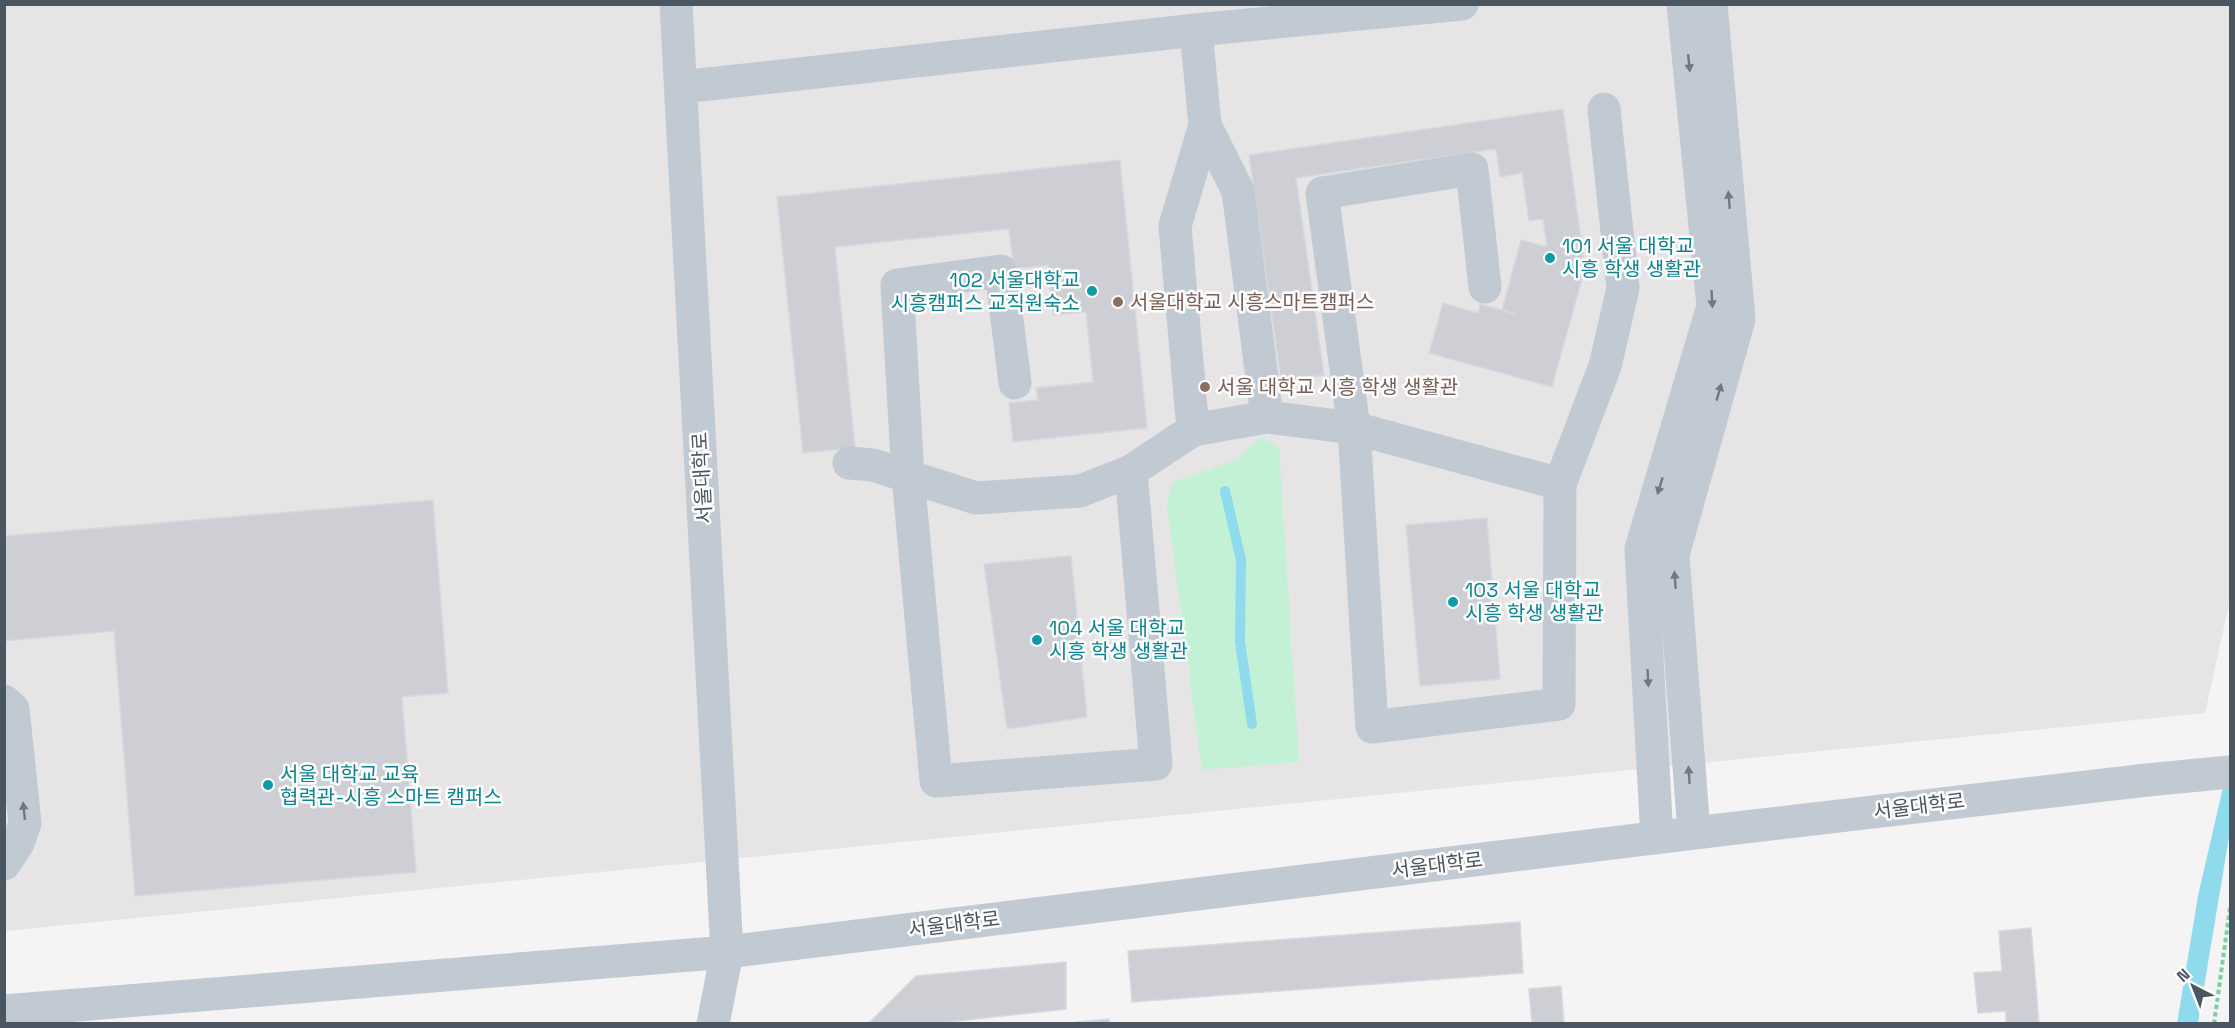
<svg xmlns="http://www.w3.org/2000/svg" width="2235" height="1028" font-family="'Space Grotesk','Noto Sans KR',sans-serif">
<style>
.education{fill:#e6e4e5}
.green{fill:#c3f1d5}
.water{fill:#90daee}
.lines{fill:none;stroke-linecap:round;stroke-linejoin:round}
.stream{stroke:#90daee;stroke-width:10}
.building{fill:#cdcfd5;stroke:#d7d9de;stroke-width:1.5}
.path{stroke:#7ad0a6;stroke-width:4;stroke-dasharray:4.5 3;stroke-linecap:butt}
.minor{stroke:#c1cad2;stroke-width:33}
.oneway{fill:#6e7983}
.culture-dot{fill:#0f9aa8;stroke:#fff;stroke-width:2}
.education-dot{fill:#8d6e63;stroke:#fff;stroke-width:2}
.labels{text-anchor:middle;stroke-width:5;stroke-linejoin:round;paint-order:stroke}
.culture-label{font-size:20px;fill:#0d838f;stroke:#fff;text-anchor:start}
.education-label{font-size:20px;fill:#785e54;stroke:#fff;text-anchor:start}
.street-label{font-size:20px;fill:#4a5661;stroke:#fff}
</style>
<rect width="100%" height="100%" fill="#f5f3f3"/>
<!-- education -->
<path class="education" d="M5,5h2225v595l-25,113 -2200,218z"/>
<!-- green -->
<path class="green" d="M1261,437l18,10 20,315 -97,8 -35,-262 4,-25 67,-24z"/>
<!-- water -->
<path class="water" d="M2230,757v74l-32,192 -21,1 21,-128z"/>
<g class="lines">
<!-- stream -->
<path class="stream" d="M1225,491l16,69 -1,82 12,82"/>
</g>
<!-- building -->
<path class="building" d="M1563,109l22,159 -33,119 -123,-34 14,-50 35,10 2,-9 36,10 -14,-4 19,-70 26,7 -4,-28 -14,2 -7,-48 -22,4 -4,-28 -200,29 28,197 -43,6 -32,-226z
M1120,160l27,268 -134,14 -4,-39 29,-3 -2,-12 57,-6 -7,-70 -33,3 -5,-50 -34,4 -5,-40 -174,18 20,201 -52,5 -26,-256z
M433,500l15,193 -46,4 14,175 -281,24 -21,-265 -110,10v-105z
M1487,518l13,161 -80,7 -14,-161z
M1071,556l16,161 -80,12 -23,-165z
M1520,922l3,51 -391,29 -4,-51z
M2031,928l8,96h-33v-13l-28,2 -4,-40 28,-2 -3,-40z
M1066,962v47l-136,15h-62l48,-48z
M1561,986l3,38h-32l-3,-35z
M1109,1019l1,5h-33v-2z"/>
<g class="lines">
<!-- path -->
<path class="path" d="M2214,1024l16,-116"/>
<!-- minor -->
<path class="minor" d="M676,4l51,948 -14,72
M1196,30l9,95 33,66 29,226
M681,87l515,-57 266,-26
M1485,287l-13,-118 -150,24 32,235 18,299 187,-23 1,-220 45,-118 18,-78 -19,-179
M1015,383l-14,-112 -104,14 11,191 28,305 220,-17 -25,-293
M1193,430l-18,-204 30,-101
M849,463l24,2 103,33 104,-7 51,-20 62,-41 74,-13 87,11 206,56
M4,701l9,8 12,114 -7,20 -14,21
M1694,833l-21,-278 66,-236 -28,-315
M1657,838l-16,-289 72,-243 -30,-302
M4,1011l723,-59 967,-119 453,-53 83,-8"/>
</g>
<!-- one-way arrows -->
<defs><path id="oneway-solid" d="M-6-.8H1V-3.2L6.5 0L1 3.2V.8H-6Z" transform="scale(1.5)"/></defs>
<g class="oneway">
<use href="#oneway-solid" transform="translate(1689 63) rotate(84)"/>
<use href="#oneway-solid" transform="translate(1729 200) rotate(-95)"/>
<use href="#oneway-solid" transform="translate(1712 299) rotate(87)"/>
<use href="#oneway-solid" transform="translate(1719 392) rotate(-74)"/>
<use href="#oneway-solid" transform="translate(1660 486) rotate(107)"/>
<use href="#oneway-solid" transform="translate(1675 580) rotate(-94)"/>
<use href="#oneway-solid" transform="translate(1648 678) rotate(87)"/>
<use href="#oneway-solid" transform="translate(1689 775) rotate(-94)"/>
<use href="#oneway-solid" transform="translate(24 811) rotate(-96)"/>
</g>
<!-- markers -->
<g class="culture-dot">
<circle cx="1550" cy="258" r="6"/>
<circle cx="1092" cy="291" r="6"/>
<circle cx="1453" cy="602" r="6"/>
<circle cx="1037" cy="640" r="6"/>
<circle cx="268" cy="785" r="6"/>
</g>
<g class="education-dot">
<circle cx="1118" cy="302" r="6"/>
<circle cx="1205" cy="387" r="6"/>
</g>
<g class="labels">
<!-- culture labels -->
<g class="culture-label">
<text x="1562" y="253">101 서울 대학교<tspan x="1562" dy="23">시흥 학생 생활관</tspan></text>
<text x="1080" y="287" text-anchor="end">102 서울대학교<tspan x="1080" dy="23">시흥캠퍼스 교직원숙소</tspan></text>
<text x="1465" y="597">103 서울 대학교<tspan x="1465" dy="23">시흥 학생 생활관</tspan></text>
<text x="1049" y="635">104 서울 대학교<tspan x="1049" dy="23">시흥 학생 생활관</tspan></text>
<text x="280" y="781">서울 대학교 교육<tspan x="280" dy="23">협력관-시흥 스마트 캠퍼스</tspan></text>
</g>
<!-- education labels -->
<g class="education-label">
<text x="1130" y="309">서울대학교 시흥스마트캠퍼스</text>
<text x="1217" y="394">서울 대학교 시흥 학생 생활관</text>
</g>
<!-- street labels -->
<g class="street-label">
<text transform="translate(702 478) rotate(-93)" y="7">서울대학로</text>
<text transform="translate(1919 806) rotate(-7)" y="7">서울대학로</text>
<text transform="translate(1437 865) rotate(-7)" y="7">서울대학로</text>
<text transform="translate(954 924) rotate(-7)" y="7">서울대학로</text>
</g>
</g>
<!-- border -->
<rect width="2235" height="1028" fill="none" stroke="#4a5661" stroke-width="12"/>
<!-- north arrow -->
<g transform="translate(2193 986) rotate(318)" stroke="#ffffff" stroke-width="4.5" paint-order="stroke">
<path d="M0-4.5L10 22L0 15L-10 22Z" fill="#4a5661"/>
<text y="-9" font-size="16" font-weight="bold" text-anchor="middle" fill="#4a5661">N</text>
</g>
</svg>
